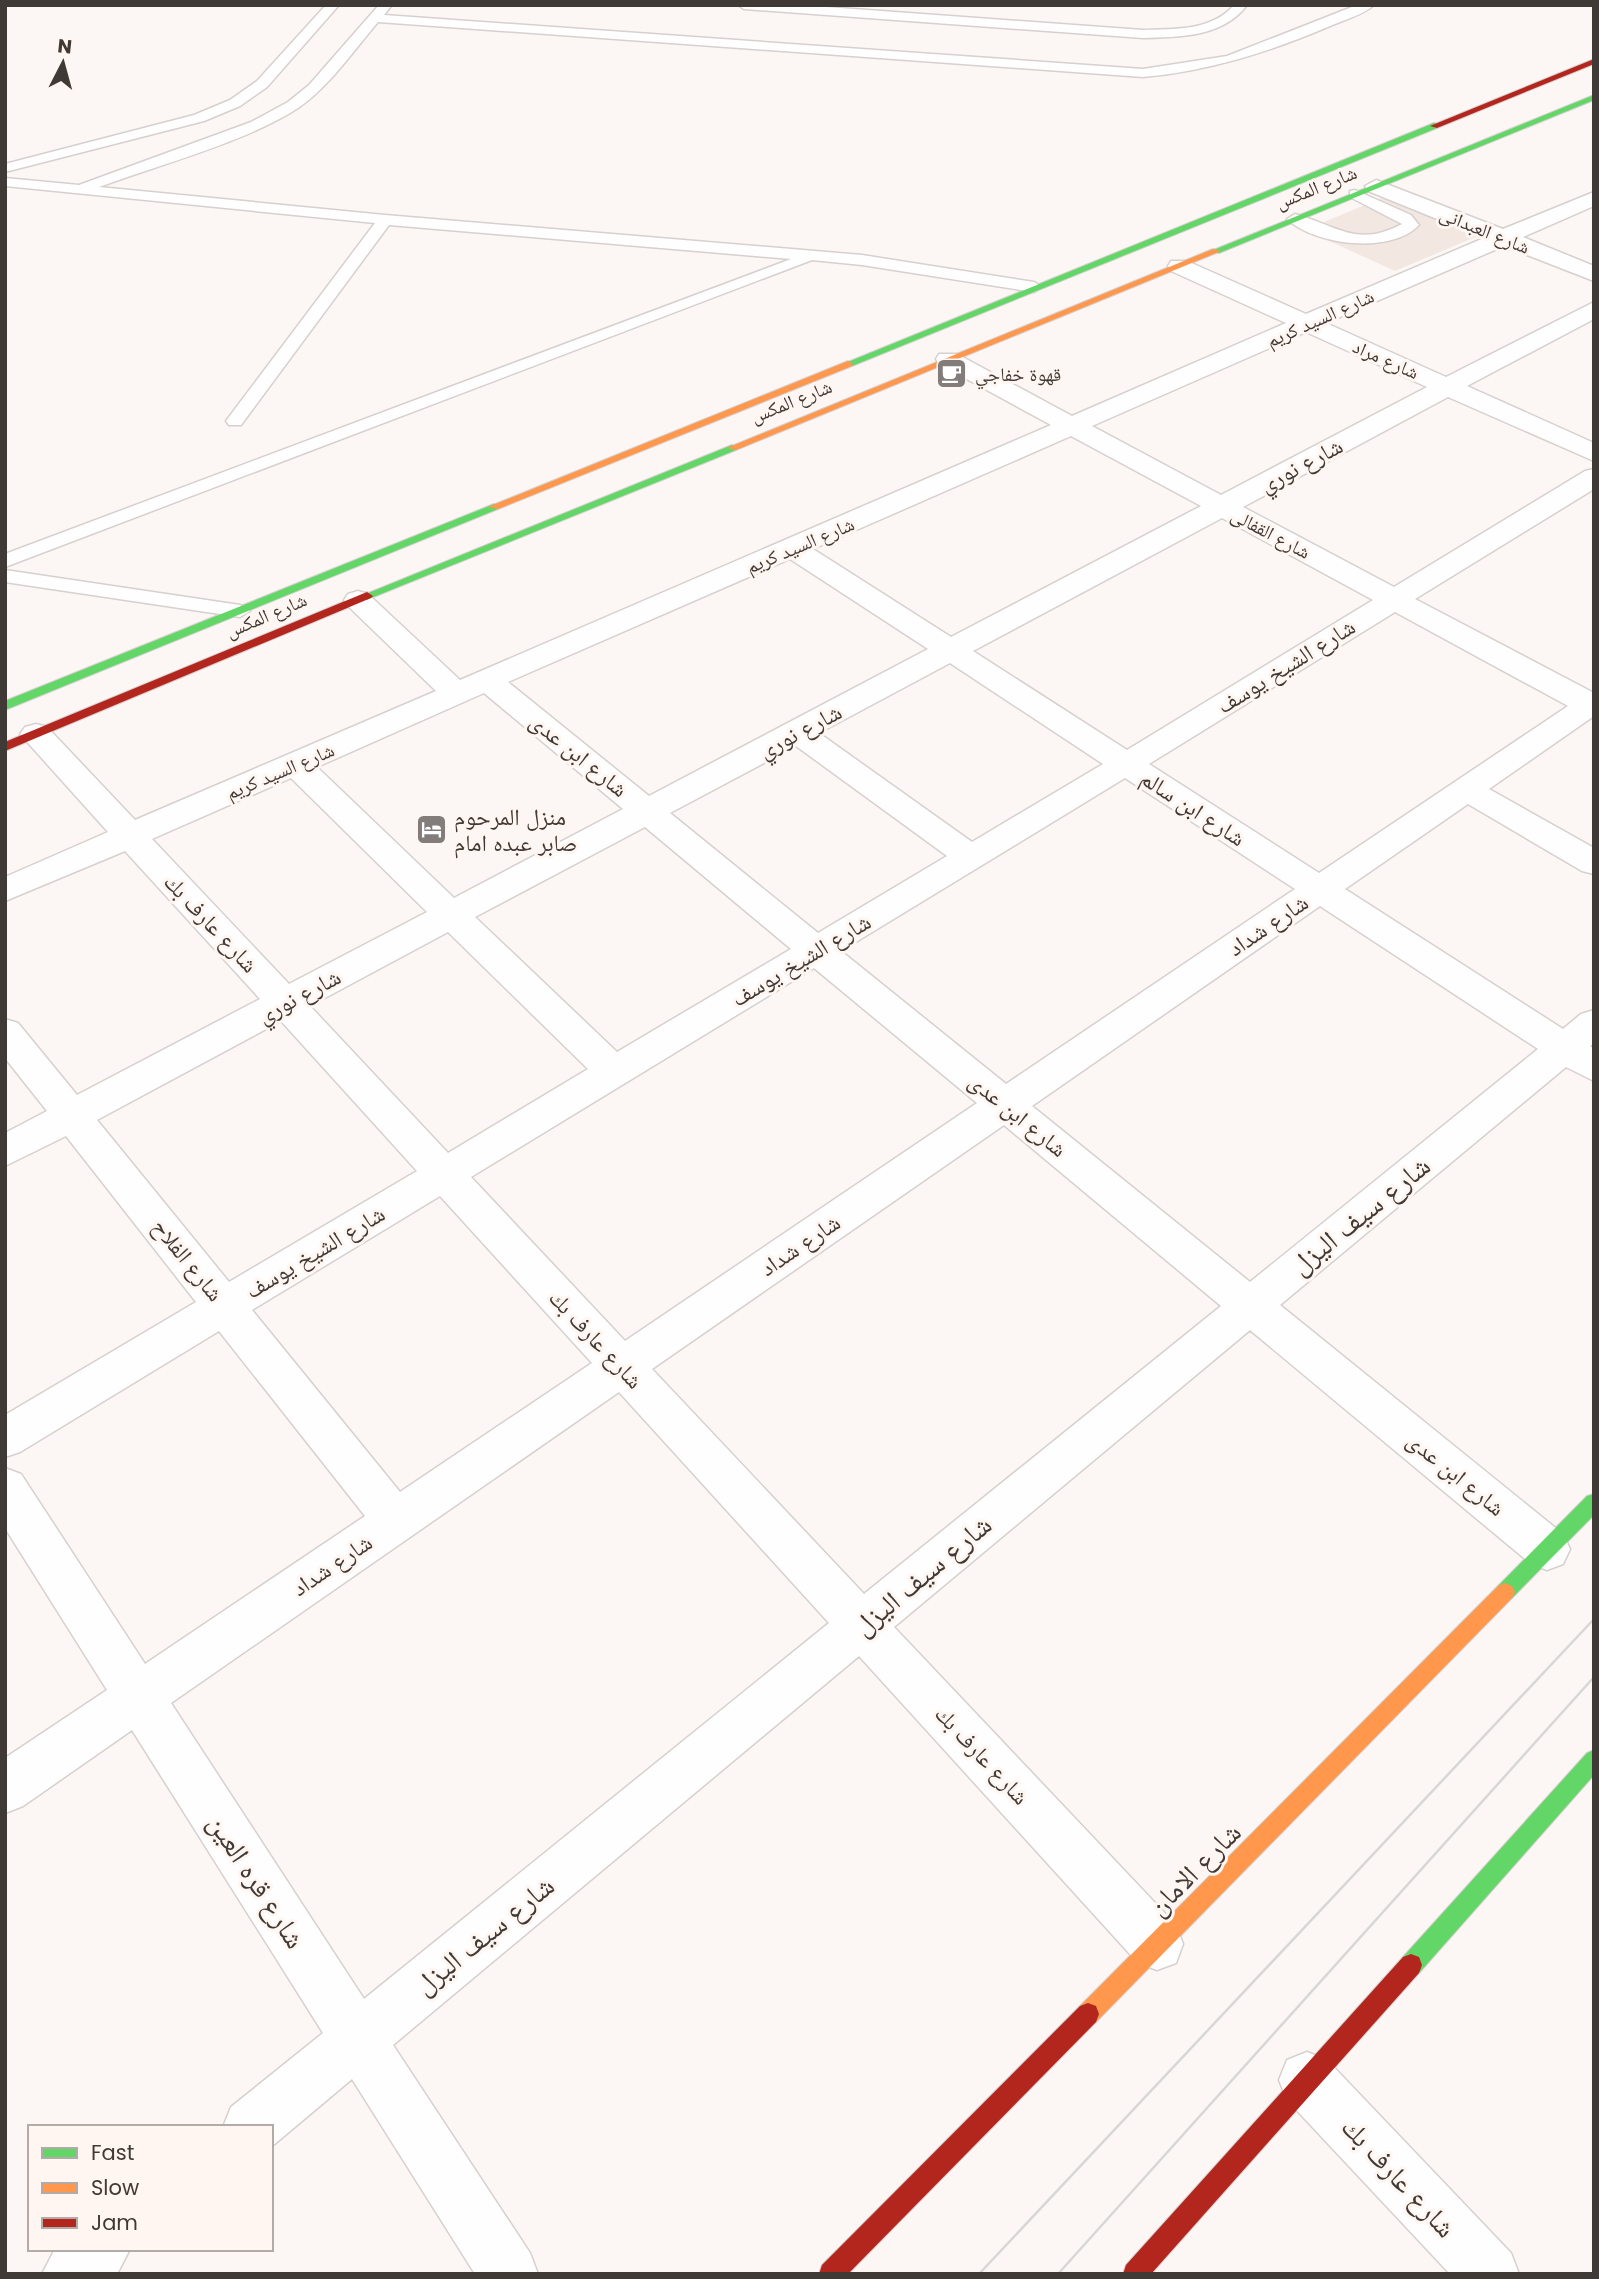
<svg xmlns="http://www.w3.org/2000/svg" width="1599" height="2279" font-family="Poppins,'Noto Naskh Arabic',sans-serif">
<style>
.built{fill:#f3e7e1}
.lines{fill:none;stroke-linecap:round;stroke-linejoin:round}
.lane-casing{stroke:#d6d0ce;stroke-width:3}
.street-casing{stroke:#d6d0ce;stroke-width:3}
.fast-casing{stroke:#d6d0ce;stroke-width:2}
.slow-casing{stroke:#d6d0ce;stroke-width:2}
.jam-casing{stroke:#d6d0ce;stroke-width:2}
.lane{fill:#fffefe;fill-rule:evenodd}
.street{fill:#fffefe;fill-rule:evenodd}
.fast{fill:#63d668;fill-rule:evenodd}
.slow{fill:#ff974d;fill-rule:evenodd}
.jam{fill:#b3261e;fill-rule:evenodd}
.tram{stroke:#d8d7d6;stroke-width:2.5}
.labels{text-anchor:middle;stroke-width:6;stroke-linejoin:round;paint-order:stroke}
.far-street-label{font-size:19px;fill:#403a37;stroke:#fff6f2}
.far-poi-label{font-size:19px;fill:#403a37;stroke:#fff6f2;text-anchor:start}
.street-label{font-size:23px;fill:#403a37;stroke:#fff6f2}
.poi-label{font-size:23px;fill:#403a37;stroke:#fff6f2;text-anchor:start}
.near-street-label{font-size:28px;fill:#403a37;stroke:#fff6f2}
</style>
<rect width="100%" height="100%" fill="#fcf7f5"/>
<!-- built -->
<path class="built" d="M1384,197l94,39 -83,35 -90,-41z"/>
<g class="lines">
<defs>
<path id="lane" d="M326,5h13l-72,82 -27,19 -36,15 -199,51v-8l189,-49 36,-15 27,-19z
M379,5l12,1 -7,9 759,54 84,-13 130,-51h17c-11,10 -30,15 -44,21 -61,26 -121,45 -187,51l-765,-55c-25,29 -49,65 -80,86 -52,34 -140,57 -199,79l286,28 477,40 172,27 8,5 -8,5 -172,-27 -50,-5 -807,307v-13l786,-295 -402,-34 -148,200h-12l-3,-4 3,-4 146,-194 -370,-37v-8l74,7 172,-63 37,-20 21,-17z
M738,5h61l344,25c31,-1 69,1 91,-25h13c-24,32 -67,32 -104,33l-399,-29z
M1355,190l56,25 8,10c-28,30 -105,20 -132,-6l8,-5c43,12 62,34 107,10l-52,-27v-6z
M5,570l235,35 10,6 -10,6 -235,-35z"/>
<path id="street" d="M1376,180l127,49 91,-37v14l-71,31 71,29v15l-90,-35 -178,77 120,54 148,-75v17l-127,67 127,57v18l-146,-64 -205,110 151,80 191,-116 9,-2v20l-179,110 179,94v23l-105,73 105,59v26l-12,-3 -114,-67 -123,85 218,140 18,-15 13,-4v33l-4,3 4,3v32l-28,-14 -286,238 283,229 7,15 -7,15 -16,6 -16,-6 -281,-234 -356,297 282,298 7,19 -7,19 -19,7 -19,-7 -279,-307 -466,389 137,208 8,21h-63l-123,-195 -81,68v-20h-48l8,-20 92,-74 -191,-303 -109,76 -18,7v-55l102,-68 -102,-162v-60l16,6 124,190 220,-148 -146,-185 -199,121 -15,5v-42l191,-113 -130,-166 -61,30v-33l42,-22 -42,-53v-39l13,4 59,72 183,-96 -135,-148 -120,50v-24l103,-45 -88,-98 5,-7 11,-3 11,3 88,93 301,-129 -88,-85 -4,-6 4,-6 10,-3 10,3 92,86 591,-255 -112,-61 -3,-5 3,-5h18l115,62 214,-93 -115,-52 -3,-5 3,-5h16l119,53 178,-76 -116,-47 -3,-5zM1306,332l121,55 -206,108 -129,-69zM1071,436l130,70 -250,131 -138,-88zM1222,518l151,82 -246,150 -154,-99zM790,559l138,90 -279,147 -141,-114zM1395,612l173,94 -249,167 -170,-109zM950,663l153,101 -131,78 -153,-109zM484,693l139,116 -169,89 -137,-131zM796,746l151,110 -129,77 -148,-120zM291,778l136,134 -138,72 -137,-145zM1125,778l170,111 -289,195 -165,-133zM645,827l146,122 -174,103 -142,-135zM1320,906l218,143 -288,233 -218,-176zM448,932l140,137 -140,84 -138,-147zM814,968l163,135 -352,238 -154,-164zM281,1021l136,150 -188,111 -132,-162zM1004,1125l217,181 -357,288 -212,-225zM440,1196l152,167 -192,129 -148,-182zM619,1392l210,231 -465,376 -193,-296z
M1307,2052l20,8 184,193 8,21h-69l-163,-174 -8,-20 8,-20z
M55,2249h75l-13,25h-75z"/>
<path id="fast" d="M1594,95v5l-375,153 -8,-2z
M1434,123l3,1v4l-585,238 -9,-2z
M732,445l5,3 -1,2 -365,148 -4,2 -6,-4z
M494,504l6,3 -2,2 -493,201v-9z
M1594,1494v21l-82,83 -7,3 -7,-3 -3,-6 3,-6 89,-90z
M1594,1750v25l-175,198 -8,3 -8,-3 -3,-8 3,-8 184,-204z"/>
<path id="slow" d="M1213,249l8,2 -485,199 -9,-2z
M848,361l5,3 -1,2 -354,143 -10,-2z
M1505,1583l7,3 3,6 -3,6 -416,424 -8,3 -8,-3 -3,-8 3,-8 418,-420z"/>
<path id="jam" d="M1594,59v5l-157,64 -7,-2z
M367,592l6,4 -2,2 -366,153v-9z
M1411,1954l8,3 3,8 -3,8 -268,301h-28l3,-9 277,-308z
M1088,2003l8,3 3,8 -3,8 -248,252h-29l3,-9 258,-259z"/>
</defs>
<!-- lane casing -->
<use href="#lane" class="lane-casing"/>
<!-- street casing -->
<use href="#street" class="street-casing"/>
<!-- fast casing -->
<use href="#fast" class="fast-casing"/>
<!-- slow casing -->
<use href="#slow" class="slow-casing"/>
<!-- jam casing -->
<use href="#jam" class="jam-casing"/>
<!-- lane -->
<use href="#lane" class="lane"/>
<!-- street -->
<use href="#street" class="street"/>
<!-- fast -->
<use href="#fast" class="fast"/>
<!-- slow -->
<use href="#slow" class="slow"/>
<!-- jam -->
<use href="#jam" class="jam"/>
<!-- tram -->
<path class="tram" d="M979,2274l615,-655
M1058,2274l536,-597"/>
</g>
<!-- icons -->
<defs>
<symbol id="cafe-square" viewBox="-11 -11 22 22"><rect x="-9" y="-9" width="18" height="18" rx="4" fill="#827c7a" stroke="#fff6f2"/><path d="M-5.5-4.5H6V0H3Q3 3.5 0 3.5H-2.5Q-5.5 3.5-5.5 0ZM3-3.2v2h1.7v-2ZM-6 4.5H4V6H-6Z" fill="#fff"/></symbol>
<symbol id="hotel-square" viewBox="-11 -11 22 22"><rect x="-9" y="-9" width="18" height="18" rx="4" fill="#827c7a" stroke="#fff6f2"/><path d="M-6-4.5h1.5V1H6V5H4.5V3h-9V5H-6ZM-4 0a1.8 1.8 0 1 1 3.6 0ZM.5 0V-2.5h3Q6-2.5 6 0Z" fill="#fff"/></symbol>
</defs>
<g fill-rule="evenodd">
<use href="#cafe-square" x="934" y="356" width="35" height="35"/>
<use href="#hotel-square" x="414" y="812" width="35" height="35"/>
</g>
<g class="labels">
<!-- far-street labels -->
<g class="far-street-label">
<text transform="translate(1316 187) rotate(-22)" y="7">شارع المكس</text>
<text transform="translate(1485 230) rotate(22)" y="7">شارع العبدانى</text>
<text transform="translate(1320 318) rotate(-24)" y="7">شارع السيد كريم</text>
<text transform="translate(1386 359) rotate(24)" y="7">شارع مراد</text>
<text transform="translate(791 401) rotate(-22)" y="7">شارع المكس</text>
<text transform="translate(1271 533) rotate(28)" y="7">شارع القفالى</text>
<text transform="translate(800 545) rotate(-23)" y="7">شارع السيد كريم</text>
<text transform="translate(266 615) rotate(-23)" y="7">شارع المكس</text>
<text transform="translate(280 771) rotate(-23)" y="7">شارع السيد كريم</text>
</g>
<!-- far-poi labels -->
<g class="far-poi-label">
<text x="975" y="381">قهوة خفاجي</text>
</g>
<!-- street labels -->
<g class="street-label">
<text transform="translate(1301 465) rotate(-28)" y="8">شارع نوري</text>
<text transform="translate(1286 666) rotate(-32)" y="8">شارع الشيخ يوسف</text>
<text transform="translate(800 731) rotate(-28)" y="8">شارع نوري</text>
<text transform="translate(579 755) rotate(39)" y="8">شارع ابن عدى</text>
<text transform="translate(1193 808) rotate(33)" y="8">شارع ابن سالم</text>
<text transform="translate(211 923) rotate(47)" y="8">شارع عارف بك</text>
<text transform="translate(1268 925) rotate(-34)" y="8">شارع شداد</text>
<text transform="translate(801 960) rotate(-31)" y="8">شارع الشيخ يوسف</text>
<text transform="translate(299 996) rotate(-28)" y="8">شارع نوري</text>
<text transform="translate(1018 1115) rotate(39)" y="8">شارع ابن عدى</text>
<text transform="translate(800 1245) rotate(-34)" y="8">شارع شداد</text>
<text transform="translate(315 1252) rotate(-31)" y="8">شارع الشيخ يوسف</text>
<text transform="translate(188 1260) rotate(51)" y="8">شارع الفلاح</text>
<text transform="translate(596 1339) rotate(47)" y="8">شارع عارف بك</text>
<text transform="translate(1456 1474) rotate(39)" y="8">شارع ابن عدى</text>
<text transform="translate(332 1565) rotate(-34)" y="8">شارع شداد</text>
<text transform="translate(982 1755) rotate(47)" y="8">شارع عارف بك</text>
</g>
<!-- poi labels -->
<g class="poi-label">
<text x="454" y="825">منزل المرحوم<tspan x="454" dy="26">صابر عبده امام</tspan></text>
</g>
<!-- near-street labels -->
<g class="near-street-label">
<text transform="translate(1360 1215) rotate(-39)" y="10">شارع سيف اليزل</text>
<text transform="translate(922 1575) rotate(-40)" y="10">شارع سيف اليزل</text>
<text transform="translate(1194 1869) rotate(-45)" y="10">شارع الامان</text>
<text transform="translate(257 1881) rotate(57)" y="10">شارع قره العين</text>
<text transform="translate(484 1935) rotate(-39)" y="10">شارع سيف اليزل</text>
<text transform="translate(1399 2177) rotate(47)" y="10">شارع عارف بك</text>
</g>
</g>
<!-- border -->
<rect width="1599" height="2279" fill="none" stroke="#403a37" stroke-width="14"/>
<!-- legend -->
<rect x="28" y="2125" width="245" height="126" fill="#fff6f2" stroke="#b3aba7" stroke-width="2"/>
<rect x="42" y="2148" width="35" height="10" fill="#63d668" stroke="#b3aba7" stroke-width="2"/>
<text x="91" y="2160" font-size="21" fill="#403a37">Fast</text>
<rect x="42" y="2183" width="35" height="10" fill="#ff974d" stroke="#b3aba7" stroke-width="2"/>
<text x="91" y="2195" font-size="21" fill="#403a37">Slow</text>
<rect x="42" y="2218" width="35" height="10" fill="#b3261e" stroke="#b3aba7" stroke-width="2"/>
<text x="91" y="2230" font-size="21" fill="#403a37">Jam</text>
<!-- north arrow -->
<g transform="translate(63 63) rotate(6)" stroke="#fff6f2" stroke-width="5" paint-order="stroke">
<path d="M0-5L12 26L0 18L-12 26Z" fill="#403a37"/>
<text y="-10" font-size="19" font-weight="bold" text-anchor="middle" fill="#403a37">N</text>
</g>
</svg>
